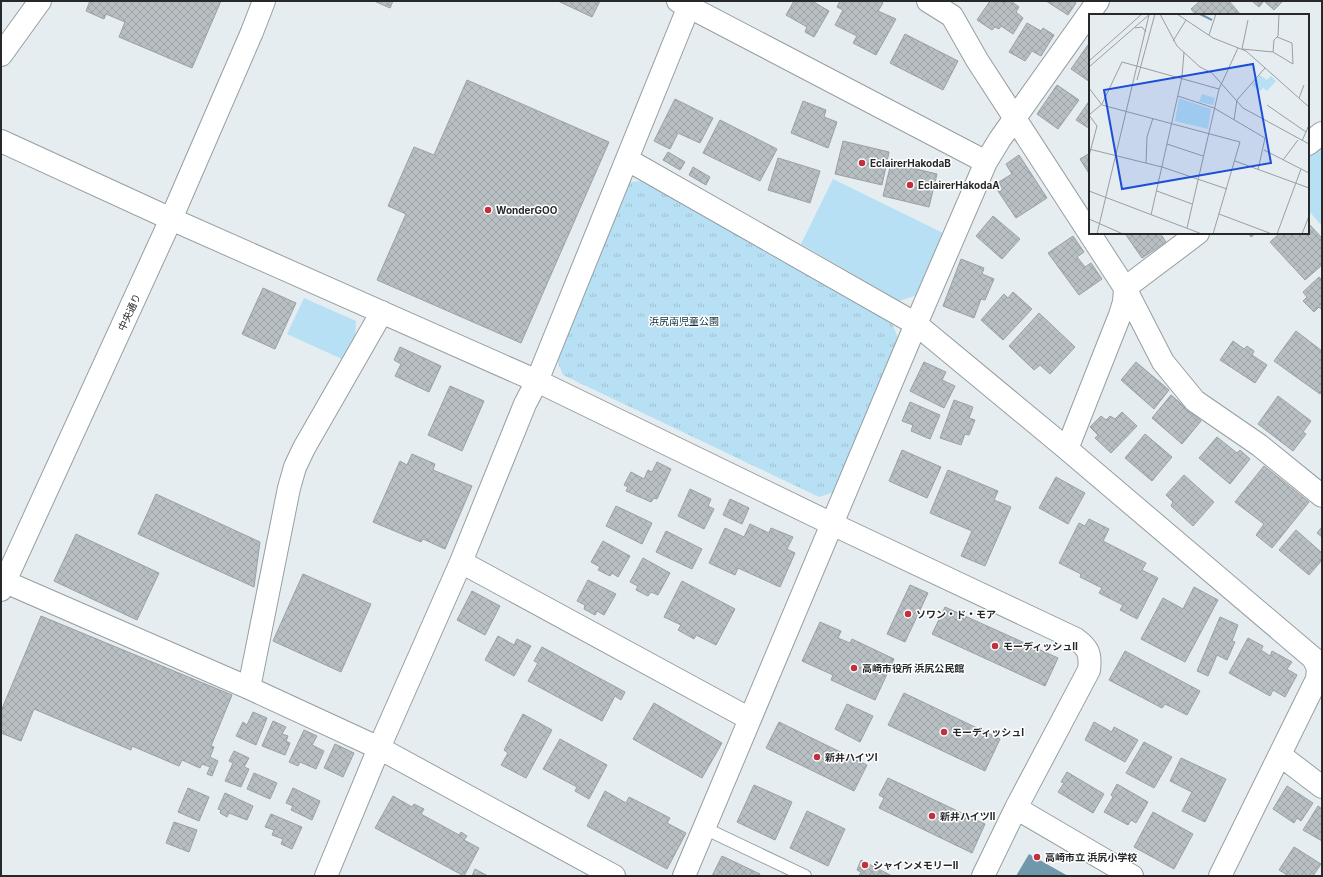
<svg xmlns="http://www.w3.org/2000/svg" width="1323" height="877" font-family="Inter,'Noto Sans JP',sans-serif">
<style>
.green{fill:#b7e0f4}
.park{fill:url(#park-tufts)}
.water{fill:#7097aa}
.building{fill:url(#building-cross-hatch);stroke:#9aa1a4}
.lines{fill:none;stroke-linecap:round;stroke-linejoin:round}
.lane-casing{stroke:#979ea1;stroke-width:14}
.street-casing{stroke:#979ea1;stroke-width:24}
.secondary-casing{stroke:#979ea1;stroke-width:24}
.lane{stroke:#fff;stroke-width:12}
.street{stroke:#fff;stroke-width:22}
.secondary{stroke:#fff;stroke-width:22}
.poi-dot{fill:#c1303d;stroke:#fff;stroke-width:1.5}
.labels{text-anchor:middle;stroke-width:3;stroke-linejoin:round;paint-order:stroke}
.poi-label{font-size:10px;font-weight:bold;fill:#26282a;stroke:#fff;text-anchor:start}
.street-label{font-size:10px;fill:#26282a;stroke:#fff}
.park-label{font-size:10px;fill:#092e3d;stroke:#fff}
.inset-river{fill:none;stroke:#7097aa;stroke-width:2}
.inset-road{fill:none;stroke:#999ea1;stroke-width:1}
.view{fill:#1d4ed8;fill-opacity:0.15;stroke:#1d4ed8;stroke-width:2}
.inset-edge{fill:none;stroke:#26282a;stroke-width:2}
</style>
<defs>
<pattern id="park-tufts" width="24" height="20" patternUnits="userSpaceOnUse"><rect width="24" height="20" fill="#b7e0f4"/><path d="M3 7l-1-3M5 7V3M7 7l1-3M15 17l-1-3M17 17v-4M19 17l1-3" fill="none" stroke="#9dc0d1"/></pattern>
<pattern id="building-cross-hatch" width="8" height="8" patternUnits="userSpaceOnUse"><rect width="8" height="8" fill="#b8bfc3"/><path d="M0 0l8 8M0 8l8-8" fill="none" stroke="#9ea4a8"/></pattern>
</defs>
<rect width="100%" height="100%" fill="#e6edf1"/>
<!-- green -->
<path class="green" d="M1322,139v87l-14,-16v-59z
M833,179l110,54 -26,62 -18,6 -98,-57z
M304,298l52,23 -1,22 -11,17 -57,-26z"/>
<!-- park -->
<path class="park" d="M642,181l250,142 6,15 -64,154 -15,5 -256,-122 -6,-15 73,-178z"/>
<!-- water -->
<path class="water" d="M1029,854l39,22h-52z"/>
<!-- building -->
<path class="building" d="M90,1h131l-29,67 -73,-31 6,-15 -19,-8 -2,5 -18,-8z
M374,1h19l-3,7z
M558,1h42l-8,16z
M794,1h18l17,10 -15,26 -9,-5 2,-5 -21,-12z
M840,1h40l3,2 -5,8 18,8 -20,36 -23,-12 4,-7 -22,-11 8,-15 -6,-3z
M990,1h11l3,2 2,-2h5l8,6 -3,5 7,6 -10,16 -12,-8 -2,3 -4,-2 -3,3 -15,-10z
M1046,1h27l3,2 -8,12z
M1200,1h29l12,14h-45l-5,-6z
M1252,1h31l-9,9 -10,-9 -5,6z
M1027,23l14,8 2,-3 11,7 -13,21 -9,-5 -7,10 -16,-9z
M905,34l53,27 -15,29 -53,-27z
M1090,42v40l-19,-13z
M467,80l142,62 -88,201 -144,-63 29,-66 -18,-8 26,-59 20,8z
M1057,85l22,15 -21,29 -21,-15z
M675,99l38,19 -13,25 -22,-10 -8,16 -16,-8z
M1090,100v29l-14,-9z
M803,101l23,9 -2,7 13,5 -9,26 -37,-15z
M720,120l57,29 -17,32 -57,-28z
M843,141l46,11 -7,33 -47,-11z
M668,152l17,10 -5,8 -17,-10z
M1090,153v22l-10,-16z
M1019,155l28,43 -31,20 -22,-33 18,-11 -6,-10z
M778,158l42,13 -10,32 -42,-13z
M891,163l46,11 -8,33 -46,-11z
M693,167l17,10 -4,8 -17,-10z
M993,216l27,23 -18,20 -26,-23z
M1308,223l14,15v27l-17,15 -35,-38 10,-9h28z
M1129,233h31l6,9 -24,16 -16,-23z
M1248,233h8l-5,4z
M1073,236l11,16 -7,5 8,10 6,-4 11,16 -23,16 -31,-42z
M961,259l23,9 -2,6 12,5 -9,21 -4,-1 -7,19 -31,-12z
M1319,277l3,3v30l-3,-3 -5,5 -11,-11 4,-4 -4,-5z
M263,288l33,15 -21,46 -33,-15z
M1013,292l19,17 -29,31 -22,-20 23,-26 4,4z
M1039,313l36,34 -25,27 -10,-9 -6,5 -25,-24z
M1296,331l26,20v40l-2,3 -46,-33z
M1233,341l11,8 3,-3 7,5 -2,4 15,10 -12,18 -35,-23z
M400,347l41,19 -12,26 -34,-16 6,-12 -7,-4z
M924,362l22,10 -4,8 13,6 -11,22 -34,-17z
M1136,362l33,28 -15,19 -33,-29z
M450,386l34,15 -22,50 -34,-16z
M1171,395l30,26 -19,23 -30,-26z
M1278,396l33,25 -8,11 3,2 -13,17 -35,-27z
M954,400l19,7 -4,11 6,2 -6,15 -4,-1 -4,11 -21,-7z
M910,402l30,13 -10,24 -19,-8 2,-6 -11,-4z
M1122,412l15,14 -26,27 -16,-15 3,-3 -8,-8 11,-11 5,4 4,-4 5,3z
M1145,434l27,23 -20,24 -27,-23z
M1217,437l20,16 3,-3 10,9 -20,25 -31,-26z
M902,450l39,17 -14,31 -38,-17z
M412,454l23,10 -2,6 39,16 -27,63 -22,-10 -2,3 -48,-20 27,-61 7,4z
M657,462l14,7 -14,30 -3,-1 -3,4 -25,-11 2,-4 -4,-2 7,-13 13,7 4,-9 4,2z
M1264,466l45,36 -37,46 -16,-13 8,-11 -29,-22z
M948,470l50,21 -4,9 17,7 -26,59 -24,-10 11,-25 -42,-18z
M1184,475l30,27 -21,24 -22,-20 2,-4 -7,-7z
M1056,477l29,16 -17,31 -29,-16z
M690,489l21,10 -3,7 6,3 -10,20 -26,-13z
M156,494l104,48 -6,45 -116,-53z
M730,499l19,9 -7,16 -19,-9z
M616,506l36,17 -10,21 -36,-18z
M1089,519l20,10 -6,12 43,22 -4,7 16,8 -21,41 -17,-9 3,-5 -24,-12 3,-5 -22,-11 1,-3 -22,-11 20,-40 6,3z
M750,524l19,9 2,-5 22,9 -6,12 8,4 -15,34 -42,-19 -3,7 -26,-12 16,-35 19,9z
M1322,527v10l-5,-4z
M1296,530l26,23v7l-13,15 -30,-25z
M666,531l36,18 -10,20 -36,-17z
M76,534l83,39 -22,47 -83,-39z
M603,541l27,15 -12,21 -6,-4 -2,3 -12,-6 2,-3 -9,-5z
M643,558l27,15 -12,22 -7,-3 -3,4 -12,-6 2,-4 -8,-4z
M303,574l68,30 -30,68 -68,-31z
M588,580l28,14 -12,21 -7,-4 -2,4 -11,-6 1,-4 -8,-4z
M682,581l53,28 -19,36 -20,-10 -2,4 -16,-9 3,-5 -17,-8z
M910,585l18,8 -23,49 -18,-8z
M1194,587l24,13 -33,62 -44,-23 22,-41 20,11z
M472,591l28,15 -15,29 -28,-15z
M945,607l113,51 -13,28 -113,-52z
M41,616l191,79 -21,51 3,1 -4,10 8,4 -6,15 -5,-2 3,-7 -8,-3 -2,4 -18,-8 -3,6 -47,-20 -1,4 -97,-41 -13,32 -20,-8v-22z
M1220,617l18,8 -6,16 3,1 -8,18 -10,-5 -9,21 -11,-5z
M820,622l21,9 -3,7 12,5 2,-4 42,20 -19,41 -44,-20 2,-5 -31,-14z
M498,636l16,9 3,-6 14,7 -17,30 -29,-16z
M1248,638l15,8 -2,4 9,6 2,-5 20,11 -5,7 10,6 -12,22 -12,-7 -3,6 -41,-23z
M542,647l83,45 -4,8 -6,-4 -13,25 -74,-40 10,-18 -4,-2z
M1125,651l75,40 -13,24 -22,-11 -3,4 -53,-28z
M904,693l96,46 -15,32 -97,-46z
M654,703l68,40 -20,35 -69,-39z
M847,704l26,12 -13,26 -25,-13z
M253,712l14,6 -11,27 -20,-9 7,-14 4,3z
M523,714l29,16 -26,48 -25,-13 7,-12 -4,-3z
M273,721l13,6 -4,7 6,2 -2,5 4,2 -5,12 -23,-9z
M779,722l88,43 -13,26 -88,-43z
M1094,722l18,10 2,-5 24,13 -13,22 -40,-22z
M304,730l13,6 -5,9 12,6 -8,18 -16,-7 -2,4 -9,-4z
M560,739l47,26 -18,34 -14,-8 2,-4 -34,-18z
M1144,742l28,15 -18,31 -28,-15z
M335,744l19,9 -11,24 -19,-9z
M234,751l15,7 -5,9 5,2 -8,18 -16,-6 8,-18 -4,-2z
M1181,758l45,21 -21,43 -23,-11 10,-19 -22,-11z
M1067,772l37,22 -11,19 -35,-21 6,-9 -3,-1z
M254,773l23,10 -7,16 -23,-10z
M888,778l97,46 -13,29 -93,-45 5,-10 -5,-3z
M1117,784l31,18 -12,21 -5,-3 -3,5 -24,-13 9,-15 -2,-2z
M754,785l38,17 -17,38 -38,-18z
M1287,786l26,17 -12,18 -4,-3 -3,5 -21,-14z
M188,788l21,9 -10,24 -21,-9z
M293,788l27,13 -8,19 -21,-10 2,-4 -7,-3z
M605,791l21,12 3,-6 41,21 -3,5 19,10 -19,36 -80,-43z
M225,793l28,13 -6,14 -18,-7 -2,4 -7,-4 1,-3 -3,-1z
M393,796l19,11 2,-3 10,5 -3,5 38,21 2,-3 6,4 -3,4 15,8 -15,28 -89,-48z
M1318,806l4,3v32l-19,-11z
M807,811l38,18 -17,37 -38,-18z
M1153,812l40,22 -19,35 -40,-22z
M271,814l31,13 -10,22 -11,-5 2,-5 -11,-4 2,-5 -9,-3z
M174,822l23,8 -8,22 -23,-9z
M1294,847l27,17 -8,12h-24l-10,-6z
M722,856l38,18 -1,2h-47z
M861,860l31,16h-33l2,-4 -4,-2z
M475,869l13,7h-16z"/>
<g class="lines">
<defs>
<path id="lane" d="M704,828l101,48"/>
<path id="street" d="M678,1l308,161
M928,1l24,15 25,44 148,228 38,74 32,39 64,44 63,51
M1,55l39,-54
M1,141l170,78 366,162 295,143 244,115c12,9 15,14 13,31l-73,138 -33,68
M1308,144l14,-11
M628,160l288,164 151,125 246,209 5,10 -1,11 -97,197
M1067,449l53,-134 4,-13 1,-14 73,-55
M461,562l289,157
M1,580l248,108 130,60 235,128
M249,688l40,-200 6,-21 9,-19 78,-136
M1280,755l42,32
M1016,808l116,68
M326,876l53,-128 82,-186 64,-158 12,-23 154,-380
M684,876l232,-552 70,-162 14,-23 98,-138"/>
<path id="secondary" d="M1,590l170,-371 81,-187 12,-31"/>
</defs>
<!-- lane casing -->
<use href="#lane" class="lane-casing"/>
<!-- street casing -->
<use href="#street" class="street-casing"/>
<!-- secondary casing -->
<use href="#secondary" class="secondary-casing"/>
<!-- lane -->
<use href="#lane" class="lane"/>
<!-- street -->
<use href="#street" class="street"/>
<!-- secondary -->
<use href="#secondary" class="secondary"/>
</g>
<!-- markers -->
<g class="poi-dot">
<circle cx="862" cy="163" r="4"/>
<circle cx="910" cy="185" r="4"/>
<circle cx="488" cy="210" r="4"/>
<circle cx="908" cy="614" r="4"/>
<circle cx="995" cy="646" r="4"/>
<circle cx="854" cy="668" r="4"/>
<circle cx="944" cy="732" r="4"/>
<circle cx="817" cy="757" r="4"/>
<circle cx="932" cy="816" r="4"/>
<circle cx="1037" cy="857" r="4"/>
<circle cx="865" cy="865" r="4"/>
</g>
<g class="labels">
<!-- poi labels -->
<g class="poi-label">
<text x="870" y="167">EclairerHakodaB</text>
<text x="918" y="189">EclairerHakodaA</text>
<text x="496" y="214">WonderGOO</text>
<text x="916" y="618">ソワン・ド・モア</text>
<text x="1003" y="650">モーディッシュⅡ</text>
<text x="862" y="672">高崎市役所 浜尻公民館</text>
<text x="952" y="736">モーディッシュⅠ</text>
<text x="825" y="761">新井ハイツⅠ</text>
<text x="940" y="820">新井ハイツⅡ</text>
<text x="1045" y="861">高崎市立 浜尻小学校</text>
<text x="873" y="869">シャインメモリーⅡ</text>
</g>
<!-- street labels -->
<g class="street-label">
<text transform="translate(129 312) rotate(-65)" y="4">中央通り</text>
</g>
<!-- park labels -->
<g class="park-label">
<text x="684" y="325">浜尻南児童公園</text>
</g>
</g>
<!-- overview -->
<g transform="translate(1089 14)">
<rect width="220" height="220" fill="#e6edf1"/>
<path d="M171,61l7,5 4,-4 5,5 -9,10 -4,-3 -3,3 -8,-6zM113,80l13,4 -2,7 -14,-3z" fill="#b7e0f4"/>
<path d="M90,84l32,11 -3,20 -33,-8z" fill="#b7e0f4"/>
<path class="inset-river" d="M111,0l12,6"/>
<path class="inset-road" d="M71,0l17,32 23,21 12,6 31,35 66,36M88,0l36,24 33,13 63,56M159,6l-6,29 31,3 1,-12 4,-4 1,-22M46,14l7,-1 4,5M120,21l7,-21M84,27l13,-21M184,38l20,12 -1,-21 -15,-6M0,47l53,-47M0,53l61,-53M48,66l18,-66M0,74l13,17 138,37 -27,92M89,82l36,12 51,30 -7,32M210,84l5,-13M178,91l39,27M0,101l13,-11 20,-42 97,27M0,101l8,11 -8,30M145,106l3,-20 28,-32M213,127l7,-16M78,130l36,12M0,135l73,18 65,22M175,136l45,23M194,146l15,-20M146,147l74,27M57,149l1,-26 6,-19M0,177l113,43M68,177l35,13M130,200l53,20M62,201l31,-138 2,-25M0,205l34,15M98,214l32,-139 19,-41M8,220l52,-219M188,220l24,-65M213,220l7,-18"/>
<path class="view" d="M164,50l18,99 -149,26 -18,-99z"/>
<rect width="220" height="220" class="inset-edge"/>
</g>
<!-- border -->
<rect width="1323" height="877" fill="none" stroke="#26282a" stroke-width="4"/>
</svg>
